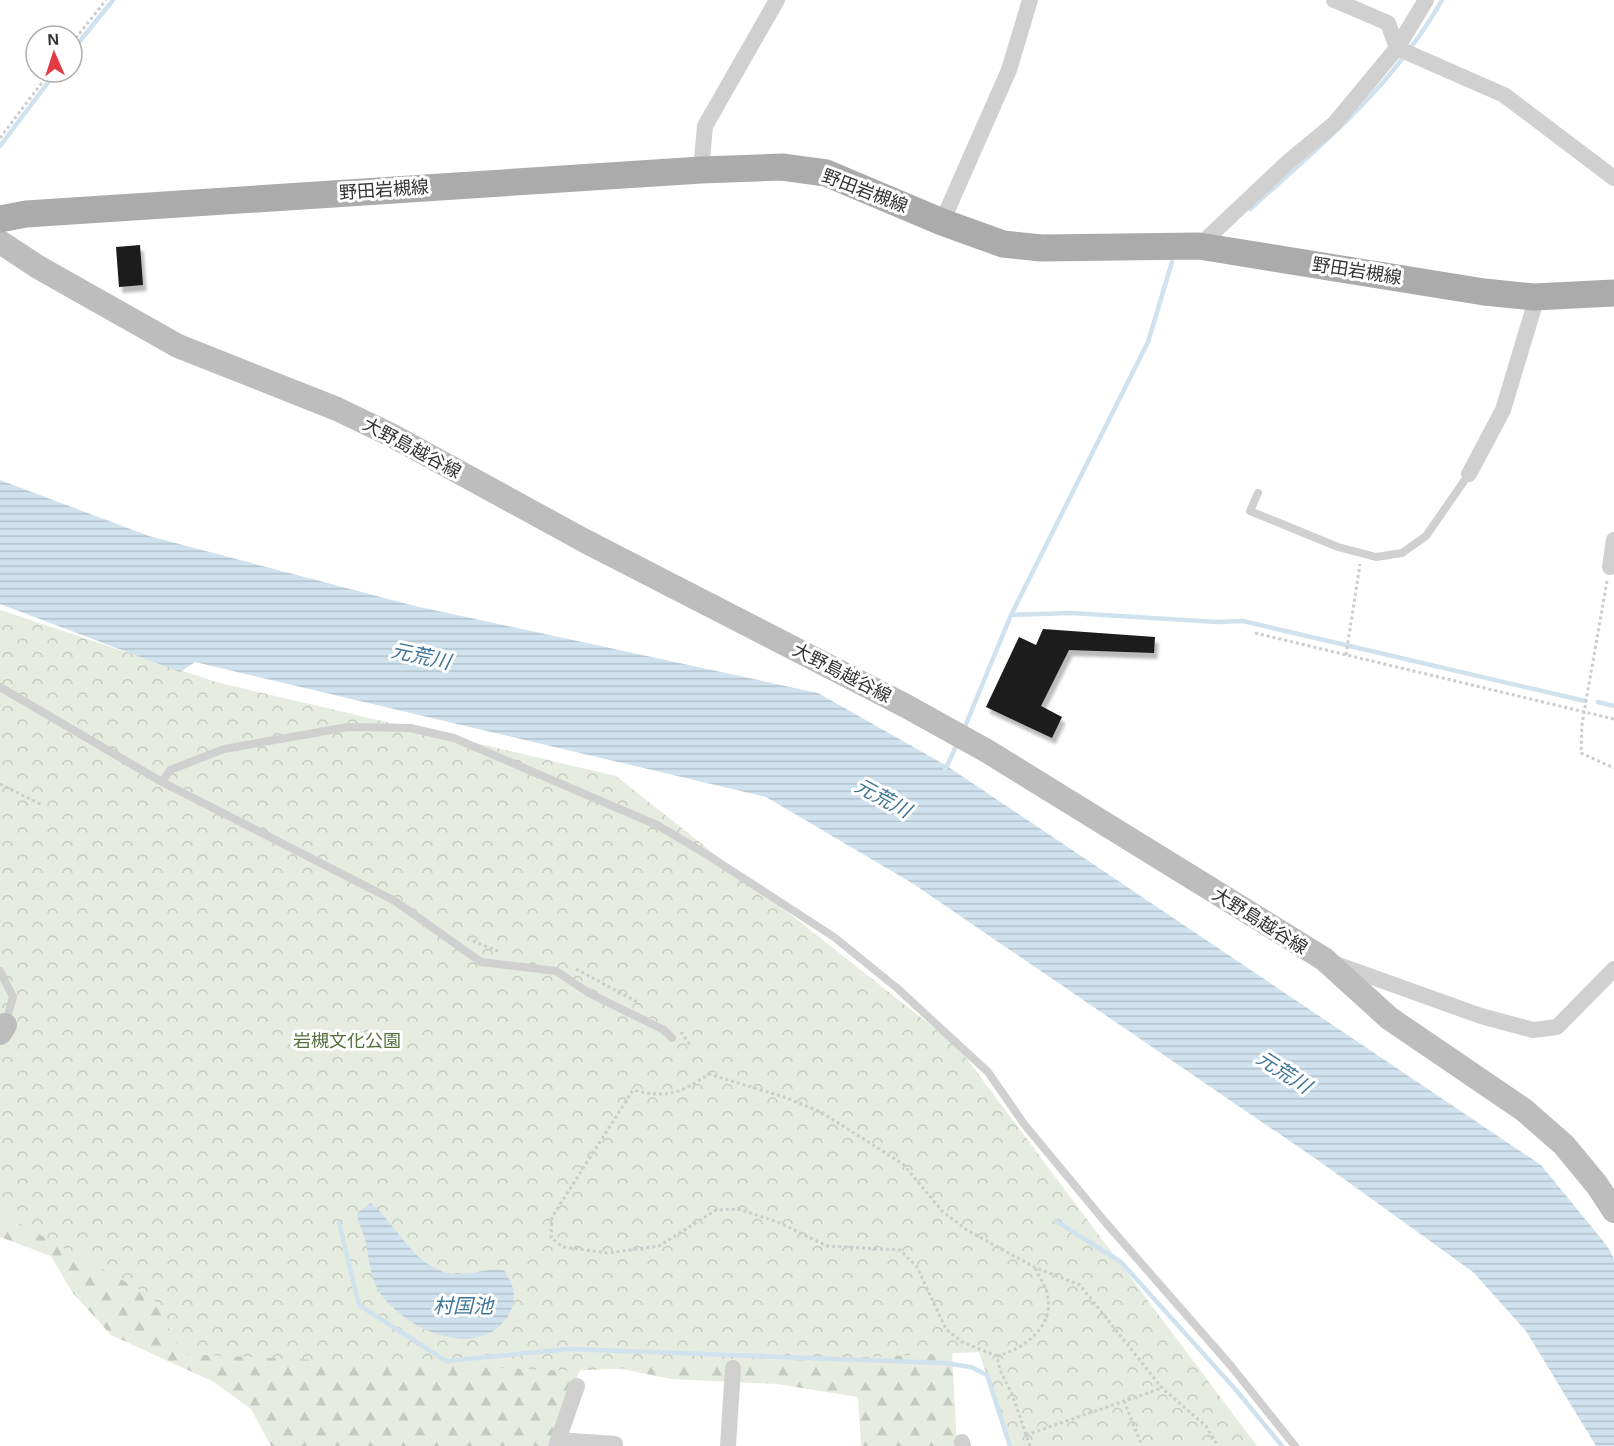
<svg xmlns="http://www.w3.org/2000/svg" width="1614" height="1446" font-family="Helvetica,'Noto Sans JP',sans-serif">
<style>
.forest{fill:url(#forest-firs)}
.park{fill:url(#park-crowns)}
.water{fill:url(#water-rules)}
.lines{fill:none;stroke-linecap:round;stroke-linejoin:round}
.stream{stroke:#cfe2ee;stroke-width:4.5}
.building{fill:#1a1a1a;filter:url(#shadow)}
.path{stroke:#cdcdcd;stroke-width:3;stroke-dasharray:3 3;stroke-linecap:butt}
.lane{stroke:#d0d0d0;stroke-width:8}
.street{stroke:#d0d0d0;stroke-width:16}
.secondary{stroke:#bdbdbd;stroke-width:24}
.primary{stroke:#ababab;stroke-width:27}
.labels{text-anchor:middle;stroke-width:6;stroke-linejoin:round;paint-order:stroke}
.street-label{font-size:18px;fill:#333;stroke:#fff}
.park-label{font-size:18px;fill:#56703f;stroke:#fff}
.water-label{font-size:20px;font-style:italic;fill:#3f7597;stroke:#fff}
</style>
<defs>
<pattern id="forest-firs" width="22" height="20" patternUnits="userSpaceOnUse" patternTransform="scale(1.5)"><rect width="22" height="20" fill="#e6ecdf"/><path d="M5 1l3.5 6h-7zM16 11l3.5 6h-7z" fill="#c6cbc0"/></pattern>
<pattern id="park-crowns" width="20" height="18" patternUnits="userSpaceOnUse" patternTransform="scale(1.5)"><rect width="20" height="18" fill="#e6ecdf"/><path d="M2 6a3 3 0 1 1 6 0M12 15a3 3 0 1 1 6 0" fill="none" stroke="#c6cbc0"/></pattern>
<pattern id="water-rules" width="6" height="5" patternUnits="userSpaceOnUse" patternTransform="scale(1.5)"><rect width="6" height="5" fill="#cfe2ee"/><path d="M0 2.5h6" fill="none" stroke="#b2c2cd"/></pattern>
<filter id="shadow"><feDropShadow dx="3.5" dy="6" stdDeviation="1.5" flood-color="#0004"/></filter>
</defs>
<rect width="100%" height="100%" fill="#fff"/>
<!-- forest -->
<path class="forest" d="M0,1074l948,201 9,171h-96l-3,-49 -81,-13 -106,-5 -87,-18 -36,85h-277l-20,-37 -37,-27 -103,-47 -39,-43 -21,-36 -51,-19z"/>
<!-- park -->
<path class="park" d="M0,610l216,72 400,94 342,271 299,399h-247l-31,-94 -411,19 -386,-17 -29,-57 -153,-84z"/>
<!-- water -->
<path class="water" d="M0,480l149,56 266,70 403,87 129,73 594,399 67,82 6,12v187h-18l-70,-115 -53,-59 -154,-111 -407,-278 -146,-86 -571,-135 -15,10 -180,-68z
M371,1203c26,22 45,68 83,71 17,2 34,-7 50,-4 9,14 14,27 6,42 -28,53 -110,17 -133,-24 -8,-16 -8,-32 -12,-49 -2,-9 -8,-17 -8,-26z"/>
<g class="lines">
<!-- stream -->
<path class="stream" d="M72,51l41,-51
M0,146l56,-74
M1250,209c72,-64 144,-124 192,-209
M1011,615l60,-2 146,9 26,-1 342,80
M1598,702l16,4
M964,729l47,-114 137,-273 24,-80
M945,770l13,-28
M1056,1221l65,41 115,128 46,56
M339,1223l20,82 87,56 123,-12 375,14 27,4 16,8 23,71"/>
</g>
<!-- building -->
<path class="building" d="M140,245l3,40 -24,2 -3,-40z
M1043,629l112,8 -1,16 -85,-3 -28,56 21,11 -10,21 -66,-31 33,-70 17,8z"/>
<g class="lines">
<!-- path -->
<path class="path" d="M72,43l34,-43
M0,138l50,-66
M1607,581l-25,143 -1,29 33,15
M1255,633l359,86
M1346,655l14,-91
M0,784l42,21
M473,941l27,11
M576,969l63,34
M681,1032l9,13
M997,1356c27,-7 59,-30 50,-63 -2,-8 -8,-17 -12,-25
M1124,1401l18,45
M1026,1435l136,-47
M1030,1446l-18,-52 -12,-24 -3,-14 -35,-14 -16,-13 -29,-62 -17,-17 -73,-4 -47,-23 -41,-14 -23,1 -57,36 -51,7 -45,-6 -12,-9 1,-21 81,-127c34,9 48,3 76,-16l75,23 37,15 82,52 39,47 25,19 67,37 46,18 82,103 44,38 12,20"/>
<!-- lane -->
<path class="lane" d="M1258,493l-8,18 88,36 38,10 26,-4 24,-17 43,-62
M0,687l162,95 233,119 86,61 75,9 33,22 75,37 8,8
M162,782l8,-12 54,-21 124,-22 62,1 44,10 203,87 49,29 128,83 63,51 91,84 36,52 82,99 125,143 64,80
M0,971l13,26 -8,28"/>
<!-- street -->
<path class="street" d="M1334,0l54,23 9,25 107,47 110,83
M701,170l4,-44 72,-126
M942,222l67,-152 21,-70
M1199,246l89,-84 46,-38 63,-76 29,-48
M1469,474l34,-64 34,-113
M1610,567l4,-27
M1333,963l148,53 52,14 24,-3 57,-58
M558,1440l57,4v2
M962,1442l1,4
M556,1446l21,-60
M728,1446l5,-78"/>
<!-- secondary -->
<path class="secondary" d="M0,242l38,25 140,79 159,63 54,26 194,106 321,165 81,45 337,208 65,59 135,92 40,35 33,40 17,26
M0,1033l5,-8"/>
<!-- primary -->
<path class="primary" d="M0,219l26,-5 675,-44 81,-3 44,6 116,49 61,22 38,4 158,-2 285,46 50,5 80,-4"/>
</g>
<g class="labels">
<!-- street labels -->
<g class="street-label">
<text transform="translate(384 190) rotate(-4)" y="6">野田岩槻線</text>
<text transform="translate(865 191) rotate(21)" y="6">野田岩槻線</text>
<text transform="translate(1357 271) rotate(9)" y="6">野田岩槻線</text>
<text transform="translate(412 448) rotate(28)" y="6">大野島越谷線</text>
<text transform="translate(842 673) rotate(27)" y="6">大野島越谷線</text>
<text transform="translate(1260 921) rotate(32)" y="6">大野島越谷線</text>
</g>
<!-- park labels -->
<g class="park-label">
<text x="347" y="1047">岩槻文化公園</text>
</g>
<!-- water labels -->
<g class="water-label">
<text transform="translate(421 656) rotate(12)" y="7">元荒川</text>
<text transform="translate(883 798) rotate(28)" y="7">元荒川</text>
<text transform="translate(1284 1072) rotate(33)" y="7">元荒川</text>
<text x="463" y="1313">村国池</text>
</g>
</g>
<!-- north arrow -->
<g transform="translate(54 54) rotate(357)"><circle r="28" fill="#ffffff" stroke="#adadad" stroke-width="1.5"/>
<path d="M0-4.5L10 22L0 15L-10 22Z" fill="#e63946"/>
<text y="-9" font-size="16" font-weight="bold" text-anchor="middle" fill="#333333">N</text>
</g>
</svg>
